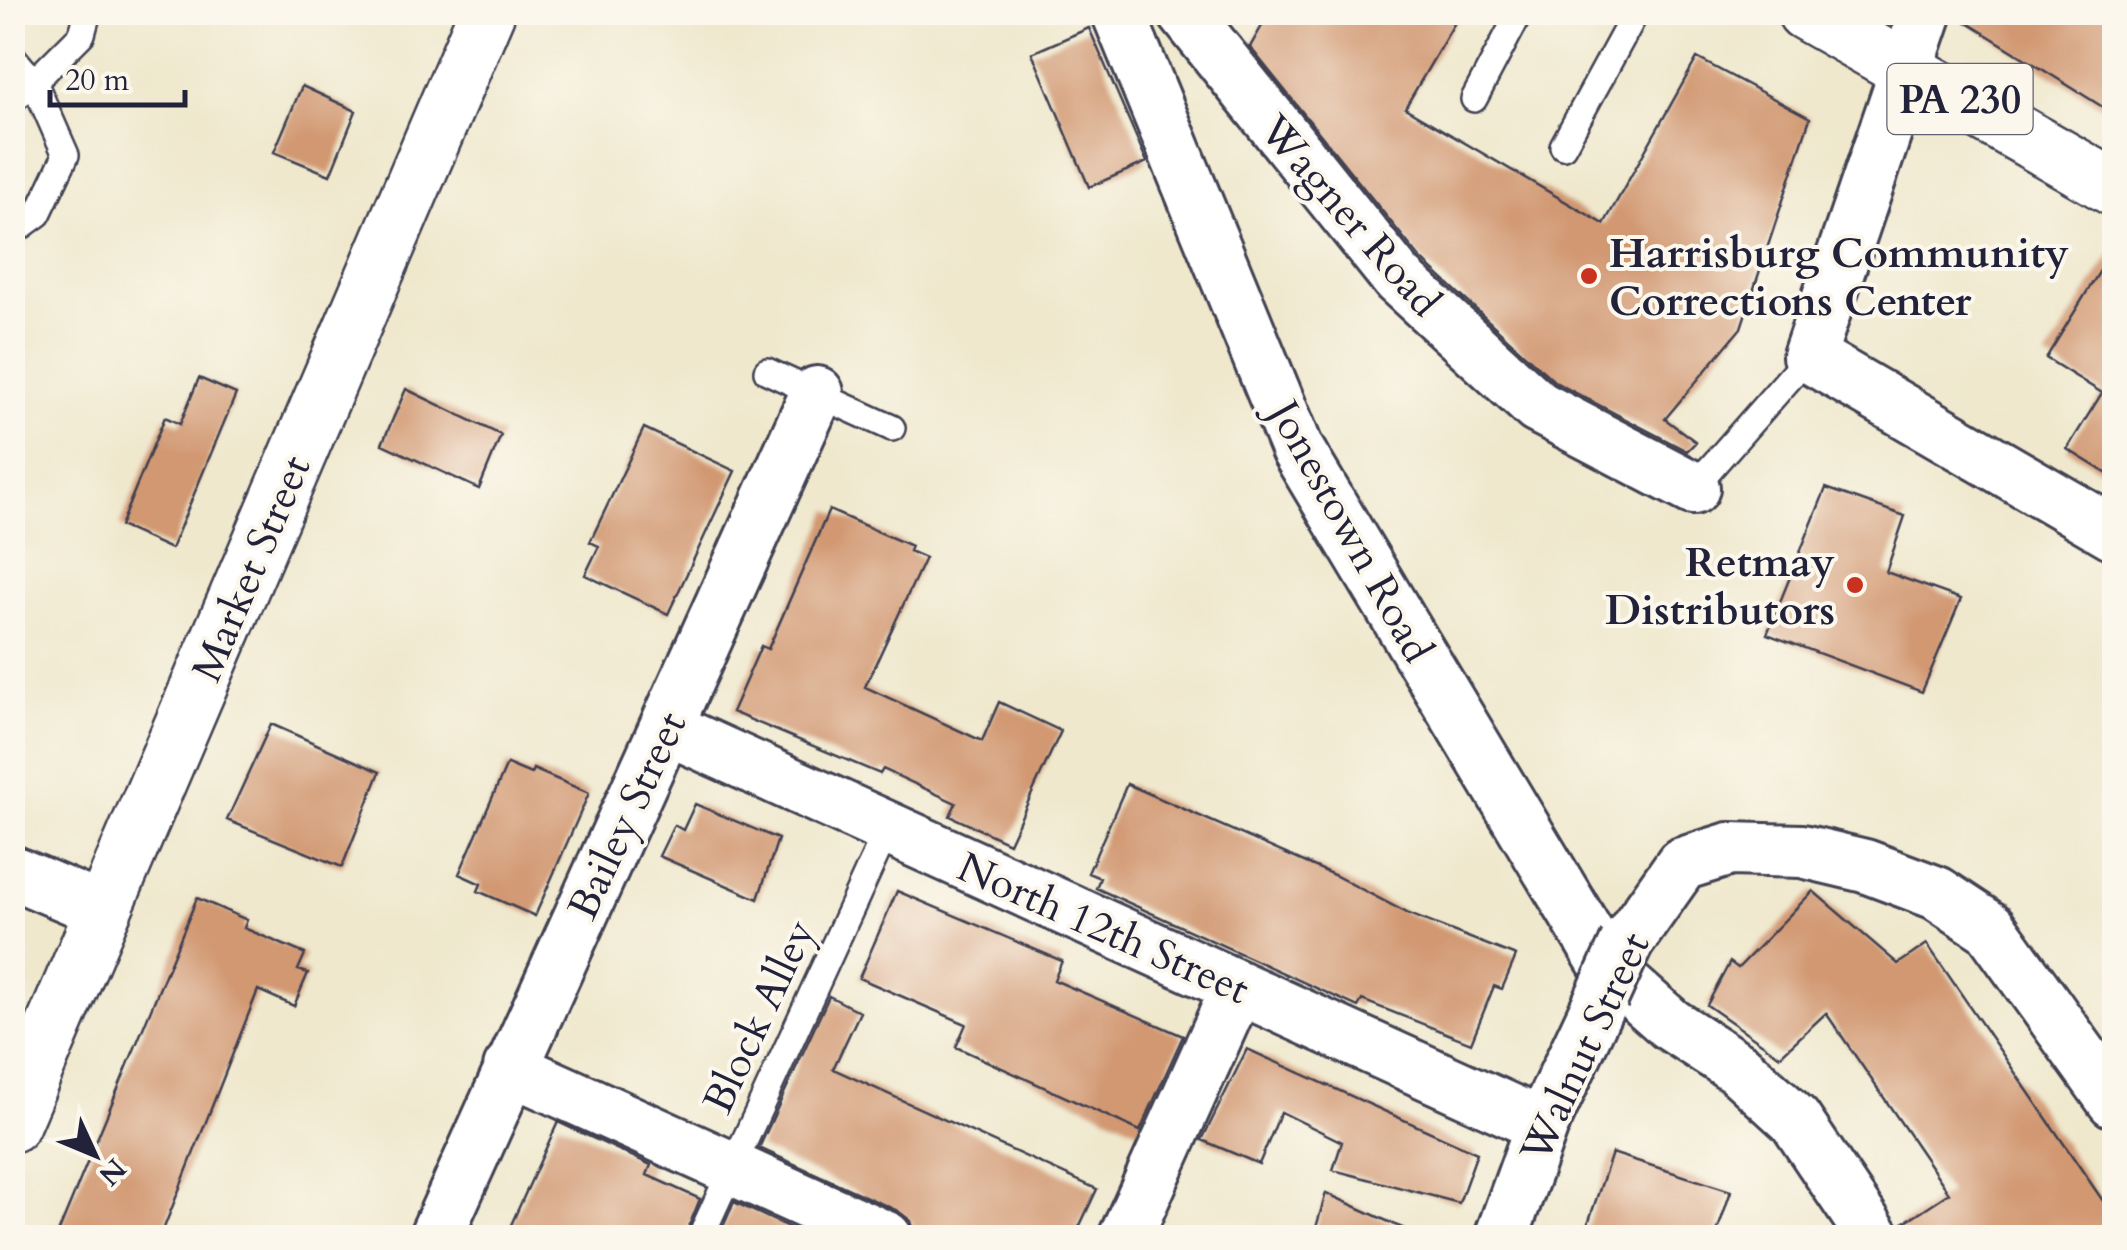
<svg xmlns="http://www.w3.org/2000/svg" width="2127" height="1250" font-family="Cardo,serif">
<style>
.building{fill:#d19872}
.lines{fill:none;stroke-linecap:round;stroke-linejoin:round}
.lane-casing{stroke:#414051;stroke-width:30}
.street-casing{stroke:#414051;stroke-width:58}
.primary-casing{stroke:#414051;stroke-width:60}
.highway-casing{stroke:#414051;stroke-width:60}
.lane{stroke:#fff;stroke-width:25}
.street{stroke:#fff;stroke-width:52}
.primary{stroke:#fff;stroke-width:55}
.highway{stroke:#fff;stroke-width:55}
.street-bridge-casing{stroke:#414051;stroke-width:58;stroke-linecap:butt}
.street-bridge{stroke:#fff;stroke-width:52}
.poi-dot{fill:#c8321e;stroke:#fbf7ec;stroke-width:4}
.labels{text-anchor:middle;stroke-width:8;stroke-linejoin:round;paint-order:stroke}
.shield{fill:#fbf7ec;stroke:#636270;stroke-width:2.5}
.shield-label{font-size:40px;font-weight:bold;fill:#22223b}
.street-label{font-size:42px;fill:#22223b;stroke:#fbf7ec}
.poi-label{font-size:42px;font-weight:bold;fill:#22223b;stroke:#fbf7ec;text-anchor:start}
</style>
<rect width="100%" height="100%" fill="#fbf7ec"/>
<filter id="ink" filterUnits="userSpaceOnUse"><feTurbulence type="fractalNoise" baseFrequency=".01" numOctaves="2"/><feDisplacementMap in="SourceGraphic" scale="20" xChannelSelector="R" yChannelSelector="G"/><feConvolveMatrix kernelMatrix="1 2 1 2 8 2 1 2 1" color-interpolation-filters="sRGB"/></filter>
<filter id="wash" filterUnits="userSpaceOnUse"><feTurbulence type="fractalNoise" baseFrequency=".0048" numOctaves="4" result="noise"/><feDisplacementMap in="SourceGraphic" scale="40" xChannelSelector="R" yChannelSelector="G"/><feGaussianBlur stdDeviation="2.25" result="paint"/><feColorMatrix in="noise" values="0 0 0 0 0 0 0 0 0 0 0 0 0 0 0 0 0 1.4 0 .05"/><feComposite in="paint" operator="in"/></filter>
<g filter="url(#wash)">
<rect width="100%" height="100%" fill="#efe8cd"/>
<g id="blocks">
<!-- building -->
<path class="building" d="M1270,12h191l-56,96 199,116 93,-166 113,60 -69,210 -76,91 31,23 -9,9 -132,-69 -135,-124 -170,-211z
M1955,12h159v102l-159,-99z
M1089,28l58,134 -58,25 -57,-134z
M302,86l54,25 -26,64 -56,-23z
M2114,248v230l-47,-29 35,-56 -56,-35z
M199,378l37,16 -65,155 -51,-23 45,-109 15,7z
M406,389l95,46 -22,54 -97,-45z
M644,428l91,43 -67,143 -83,-39 14,-29 -9,-4z
M1826,488l79,28 -19,56 75,27 -39,93 -155,-58z
M829,510l82,36 -2,5 16,7 -60,129 117,54 17,-39 62,29 -52,112 -59,-27 6,-13 -73,-34 -3,5 -148,-62 29,-66 7,3z
M271,724l109,48 -38,95 -115,-47z
M507,764l24,10 2,-5 56,24 -54,123 -57,-25 3,-7 -22,-10z
M1127,784l209,92 73,38 107,42 -14,33 -8,-3 -23,57 -109,-43 -4,7 -262,-119 4,-10 -12,-5z
M695,804l83,35 -20,60 -99,-43 15,-31 9,5z
M897,891l165,70 -8,19 129,56 -43,95 -184,-84 10,-23 -107,-46z
M1813,891l85,73 29,-20 187,273v21h-210l-4,-13 49,-32 -123,-180 -46,43 -73,-51 23,-43 8,6z
M197,898l50,22 -3,8 61,26 -7,16 10,3 -14,33 -36,-16 -98,248h-104z
M829,996l31,16 -27,57 264,120 -23,49h-158l-5,-17 -13,-10 -139,-63z
M1247,1049l230,104 -18,50 -126,-33 9,-28 -61,-30 -22,52 -57,-24z
M558,1122l93,43 -4,10 53,24 -16,39h-179z
M1612,1153l119,38 -16,47h-132z
M1326,1193l98,45h-111z
M734,1202l78,36h-94z"/>
</g>
</g>
<g filter="url(#ink)">
<use href="#blocks" fill-opacity="0" stroke="#414051" stroke-width="2.5"/>
<g class="lines">
<defs>
<path id="lane" d="M12,56l22,26 -22,18
M1474,99l46,-87
M1563,146l73,-134
M12,233l26,-19 28,-59 -32,-73 48,-48 6,-22
M767,371l125,57
M1693,488l116,-132
M700,1238l188,-410"/>
<path id="street" d="M1118,12l179,437 312,521 61,54 68,44 57,52 79,118
M1184,12l214,267 140,128 155,81
M1926,12l-117,344 305,177
M667,728l875,397
M12,872l92,39
M1627,942l55,-78 48,-15 72,2 63,15 72,27 53,35 124,173
M510,1068l376,170
M435,1238l382,-845
M1125,1238l113,-251
M1501,1238l41,-113 60,-128"/>
<path id="primary" d="M12,1124l475,-1112"/>
<path id="highway" d="M1805,12l309,176"/>
</defs>
<!-- lane casing -->
<use href="#lane" class="lane-casing"/>
<!-- street casing -->
<use href="#street" class="street-casing"/>
<!-- primary casing -->
<use href="#primary" class="primary-casing"/>
<!-- highway casing -->
<use href="#highway" class="highway-casing"/>
<!-- lane -->
<use href="#lane" class="lane"/>
<!-- street -->
<use href="#street" class="street"/>
<!-- primary -->
<use href="#primary" class="primary"/>
<!-- highway -->
<use href="#highway" class="highway"/>
<defs>
<path id="street-bridge" d="M1602,997l25,-55"/>
</defs>
<!-- street-bridge casing -->
<use href="#street-bridge" class="street-bridge-casing"/>
<!-- street-bridge -->
<use href="#street-bridge" class="street-bridge"/>
</g>
</g>
<!-- markers -->
<g class="poi-dot">
<circle cx="1589" cy="276" r="10"/>
<circle cx="1855" cy="585" r="10"/>
</g>
<g class="labels">
<!-- shield labels -->
<rect class="shield" x="1887.5" y="64" width="145" height="70" rx="8"/>
<g class="shield-label">
<text x="1960" y="113">PA 230</text>
</g>
<!-- street labels -->
<g class="street-label">
<text transform="translate(1351 215) rotate(49)" y="15">Wagner Road</text>
<text transform="translate(1352 531) rotate(61)" y="15">Jonestown Road</text>
<text transform="translate(250 568) rotate(-67)" y="15">Market Street</text>
<text transform="translate(626 815) rotate(-65)" y="15">Bailey Street</text>
<text transform="translate(1104 927) rotate(24)" y="15">North 12th Street</text>
<text transform="translate(758 1016) rotate(-65)" y="15">Block Alley</text>
<text transform="translate(1584 1047) rotate(-65)" y="15">Walnut Street</text>
</g>
<!-- poi labels -->
<g class="poi-label">
<text x="1609" y="267">Harrisburg Community<tspan x="1609" dy="48">Corrections Center</tspan></text>
<text x="1835" y="576" text-anchor="end">Retmay<tspan x="1835" dy="48">Distributors</tspan></text>
</g>
</g>
<!-- margin -->
<rect width="2127" height="1250" fill="none" stroke="#fbf7ec" stroke-width="50"/>
<!-- north arrow -->
<g transform="translate(95 1155) rotate(134)" stroke="#fbf7ec" stroke-width="8" paint-order="stroke">
<path d="M0-8L18 38L0 25L-18 38Z" fill="#22223b"/>
<text y="-15" font-size="28" font-weight="bold" text-anchor="middle" fill="#22223b">N</text>
</g>
<!-- scale -->
<path d="M50 90v15h135v-15" fill="none" stroke="#22223b" stroke-width="5"/>
<text x="65" y="90" font-size="30" fill="#22223b" stroke="#fbf7ec" stroke-width="8" paint-order="stroke">20 m</text>
</svg>
